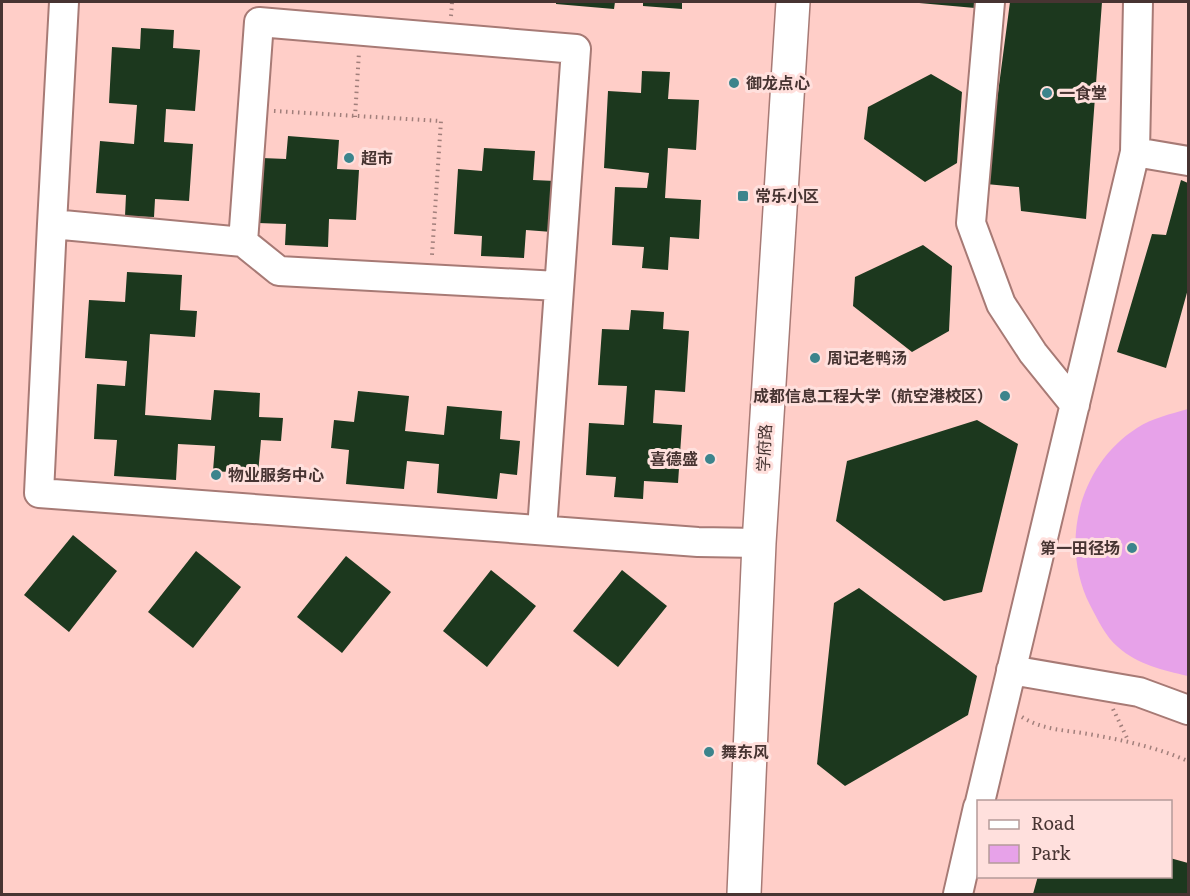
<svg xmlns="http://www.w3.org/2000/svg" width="1190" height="896" font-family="Literata,'Noto Sans SC',serif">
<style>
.green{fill:#e7a2e9}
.building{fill:#1c381e}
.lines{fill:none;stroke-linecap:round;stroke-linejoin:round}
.minor-casing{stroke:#a77a75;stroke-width:32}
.major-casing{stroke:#a77a75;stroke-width:36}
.path{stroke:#a17f7b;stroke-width:4;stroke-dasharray:1.5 4.5;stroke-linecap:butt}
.minor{stroke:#fff;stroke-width:28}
.major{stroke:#fff;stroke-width:33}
.poi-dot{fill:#3c848c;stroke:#ffe0dd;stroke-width:2}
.labels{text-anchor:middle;stroke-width:6;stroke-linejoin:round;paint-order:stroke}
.poi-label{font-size:16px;font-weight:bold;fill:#473432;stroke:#ffe0dd;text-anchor:start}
.street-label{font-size:16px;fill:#473432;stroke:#ffe0dd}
</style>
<rect width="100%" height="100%" fill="#ffcec8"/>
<!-- green -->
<path class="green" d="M1188,409v267c-25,-6 -50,-11 -70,-29 -13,-11 -20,-27 -28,-42 -31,-61 -11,-140 47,-177 15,-10 34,-14 51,-19z"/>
<!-- building -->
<path class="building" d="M556,2h59l-1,7 -58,-5z
M643,2h39v7l-39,-3z
M908,2h67v6z
M1010,2h92l-16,217 -65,-8 -2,-24 -33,-3z
M141,28l33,2 -1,18 27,2 -5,61 -29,-2 -2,33 29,2 -4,57 -34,-2 -1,18 -29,-1 1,-21 -30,-2 4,-52 34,3 3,-39 -28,-2 3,-56 28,2z
M642,71l28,1 -2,27 31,1 -3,50 -28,-2 -3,50 36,2 -2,39 -29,-2 -2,33 -26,-2 2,-21 -32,-2 3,-58 32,1 2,-15 -45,-5 4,-77 33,2z
M931,74l31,18 -5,71 -32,19 -61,-43 4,-32z
M288,136l51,4 -2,29 22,1 -3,50 -27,-1 -1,28 -43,-2 1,-21 -28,-1 4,-65 24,1z
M484,148l51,3 -2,29 22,1 -3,51 -26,-2 -2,28 -43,-2 1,-20 -28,-2 4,-65 24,2z
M1181,180l7,3v106l-22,79 -49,-16 35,-118 14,1z
M923,245l29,21 -3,65 -37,21 -59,-46 2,-29z
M127,272l55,3 -2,35 17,1 -2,26 -45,-3 -5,81 66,5 3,-30 46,3 -1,24 24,1 -2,23 -20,-1 -3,34 -45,-3 2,-25 -37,-2 -2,36 -62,-4 3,-36 -23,-1 3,-55 28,2 2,-25 -42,-3 4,-58 36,2z
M631,310l33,2 -1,17 26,2 -4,61 -30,-2 -2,33 29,2 -4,58 -34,-2 -1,18 -29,-2 2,-20 -30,-2 3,-52 35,2 3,-39 -29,-1 4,-56 27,1z
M358,391l51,5 -4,35 39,4 3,-29 55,5 -2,28 20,2 -3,34 -17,-2 -3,26 -60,-6 2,-29 -32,-3 -3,28 -58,-5 3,-34 -18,-2 3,-28 20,2z
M977,420l41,24 -36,148 -38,9 -108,-80 11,-60z
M73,535l44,36 -48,61 -45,-37z
M196,551l45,36 -48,61 -45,-36z
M346,556l45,36 -49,61 -45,-36z
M491,570l45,36 -49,61 -44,-36z
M622,570l45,36 -49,61 -45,-36z
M859,588l118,88 -9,39 -123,71 -28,-22 17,-161z
M1170,858l18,5v31h-155l5,-18h132z"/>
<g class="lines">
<defs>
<path id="minor" d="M990,2l-19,221 30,81 32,49 42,52
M1135,152l53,9
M52,224l12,-222
M243,242l36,29 279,15
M542,530l34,-481 -317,-27 -16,220 -191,-18 -13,269 659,49 61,1
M1011,670l128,22 49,18
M980,802l155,-650 3,-150
M958,894l20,-87"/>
<path id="major" d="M744,894l15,-351 34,-541"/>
</defs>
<!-- minor casing -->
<use href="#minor" class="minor-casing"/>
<!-- major casing -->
<use href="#major" class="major-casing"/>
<!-- path -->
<path class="path" d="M451,16l1,-14
M274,111l167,10 -9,134
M355,117l4,-65
M1113,709l15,31
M1022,717c22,14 47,13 72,18 33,6 64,13 94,26"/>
<!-- minor -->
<use href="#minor" class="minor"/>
<!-- major -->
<use href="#major" class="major"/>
</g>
<!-- markers -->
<g class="poi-dot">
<circle cx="734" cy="83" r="6"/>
<circle cx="1047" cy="93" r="6"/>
<circle cx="349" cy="158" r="6"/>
<rect x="737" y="190" width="12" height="12" rx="3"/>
<circle cx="815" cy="358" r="6"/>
<circle cx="1005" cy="396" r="6"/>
<circle cx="710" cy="459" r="6"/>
<circle cx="216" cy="475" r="6"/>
<circle cx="1132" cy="548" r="6"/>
<circle cx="709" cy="752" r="6"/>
</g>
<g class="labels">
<!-- poi labels -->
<g class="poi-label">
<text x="746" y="89">御龙点心</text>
<text x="1059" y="99">一食堂</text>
<text x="361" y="164">超市</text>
<text x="755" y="202">常乐小区</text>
<text x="827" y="364">周记老鸭汤</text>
<text x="993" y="402" text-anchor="end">成都信息工程大学（航空港校区）</text>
<text x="698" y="465" text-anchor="end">喜德盛</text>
<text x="228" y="481">物业服务中心</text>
<text x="1120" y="554" text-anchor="end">第一田径场</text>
<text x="721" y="758">舞东风</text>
</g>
<!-- street labels -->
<g class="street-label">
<text transform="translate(764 448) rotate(-87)" y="6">学府路</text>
</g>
</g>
<!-- border -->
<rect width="1190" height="896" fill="none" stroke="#473432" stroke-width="6"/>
<!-- legend -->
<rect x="977" y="800" width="195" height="78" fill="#ffe0dd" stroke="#b59b99" stroke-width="1.5"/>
<rect x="989" y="820" width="30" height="9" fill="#ffffff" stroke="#b59b99" stroke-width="1.5"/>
<text x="1031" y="830" font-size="18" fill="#473432">Road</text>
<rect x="989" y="845" width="30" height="18" fill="#e7a2e9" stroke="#b59b99" stroke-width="1.5"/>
<text x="1031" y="860" font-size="18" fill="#473432">Park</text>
</svg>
